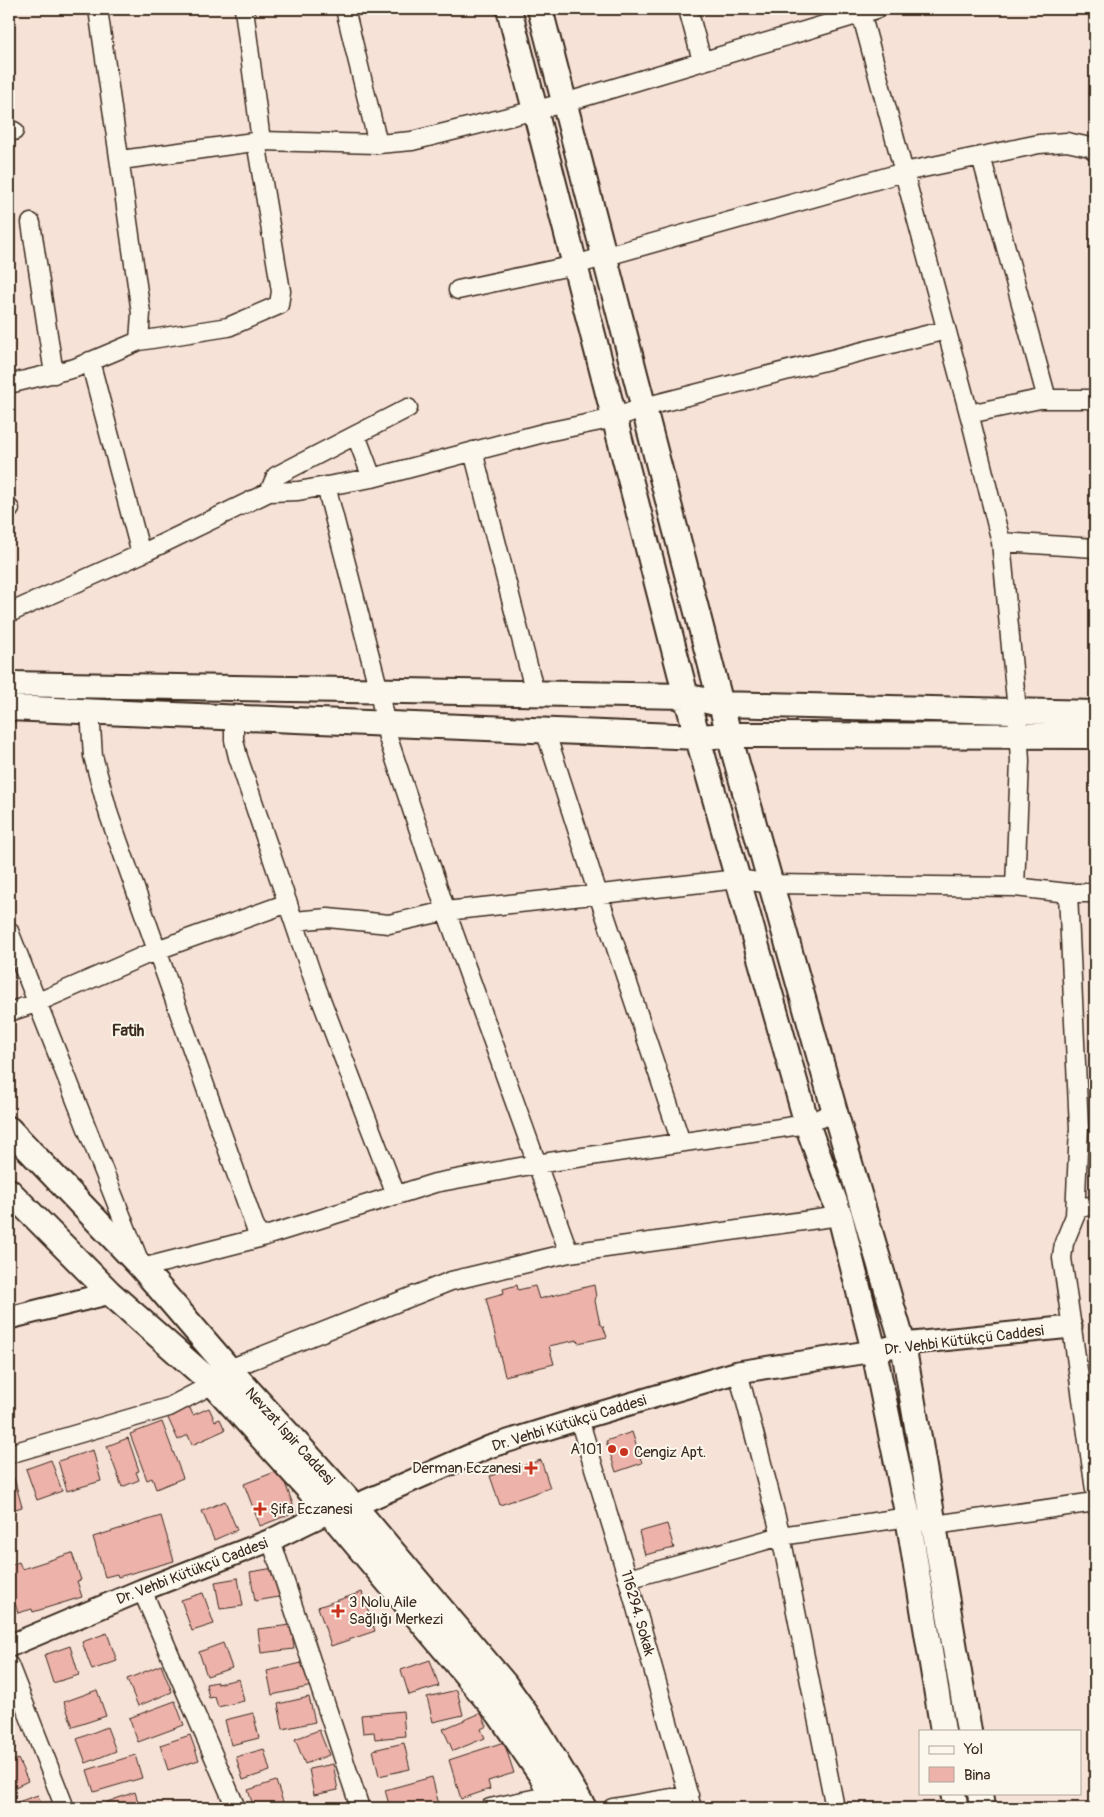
<svg xmlns="http://www.w3.org/2000/svg" width="1104" height="1817" font-family="Pangolin,sans-serif">
<style>
.building{fill:#edb2aa;stroke:#3b2a1e}
.lines{fill:none;stroke-linecap:round;stroke-linejoin:round}
.minor-casing{stroke:#3b2a1e;stroke-width:21}
.tertiary-casing{stroke:#3b2a1e;stroke-width:25}
.secondary-casing{stroke:#3b2a1e;stroke-width:28}
.minor{stroke:#fbf7ec;stroke-width:18}
.tertiary{stroke:#fbf7ec;stroke-width:21}
.secondary{stroke:#fbf7ec;stroke-width:24}
.poi-dot{fill:#c8321e;stroke:#fbf7ec;stroke-width:2}
.labels{text-anchor:middle;stroke-width:4;stroke-linejoin:round;paint-order:stroke}
.street-label{font-size:15px;fill:#3b2a1e;stroke:#fbf7ec}
.poi-label{font-size:15px;fill:#3b2a1e;stroke:#fbf7ec;text-anchor:start}
.neighbourhood-label{font-size:16px;font-weight:bold;fill:#3b2a1e;stroke:#fbf7ec}
</style>
<rect width="100%" height="100%" fill="#f7e2d8"/>
<filter id="ink" filterUnits="userSpaceOnUse"><feTurbulence type="fractalNoise" baseFrequency=".02" numOctaves="2"/><feDisplacementMap in="SourceGraphic" scale="10" xChannelSelector="R" yChannelSelector="G"/><feConvolveMatrix kernelMatrix="1 2 1 2 8 2 1 2 1" color-interpolation-filters="sRGB"/></filter>
<g filter="url(#ink)">
<!-- building -->
<path class="building" d="M517,1285l1,5 17,-4 4,13 55,-14 2,12 -1,4 5,23 3,2 4,11 -29,6 -1,-3 -28,6 5,18 -49,12 -19,-78 18,-5 -1,-4z
M189,1406l4,9 16,-7 6,13 5,-2 5,11 -33,15 -4,-10 -10,5 -11,-24z
M162,1422l21,56 -27,11 -4,-11 -5,2 -17,-46z
M632,1432l10,31 -26,9 -10,-31z
M128,1438l11,33 -3,1 3,8 -17,7 -15,-41z
M93,1450l8,31 -34,10 -9,-30z
M51,1460l11,31 -25,9 -11,-31z
M541,1460l9,28 -50,17 -10,-29z
M280,1470l16,42 -36,14 -16,-42z
M14,1478l8,29 -13,4v-32z
M225,1501l12,29 -23,10 -12,-29z
M161,1516l13,45 -56,16 -1,-3 -12,3 -12,-40z
M667,1524l7,24 -29,7 -6,-23z
M72,1553l9,27 -4,1 5,16 -49,15 -1,-3 -14,4 -9,-29v-18l10,-4 3,7z
M274,1568l5,29 -24,4 -5,-29z
M238,1578l5,28 -23,3 -5,-27z
M362,1592l13,39 -44,15 -13,-39z
M203,1593l11,31 -22,7 -11,-31z
M291,1625l3,24 -33,4 -3,-24z
M107,1633l10,28 -25,9 -10,-28z
M223,1643l9,25 -25,8 -8,-24z
M70,1646l9,29 -26,8 -9,-28z
M430,1660l9,26 -30,9 -8,-25z
M306,1662l6,24 -40,9 -5,-24z
M161,1665l11,27 -34,14 -11,-27z
M239,1679l5,22 -26,6 -3,-10 -6,1 -3,-14 11,-2v2z
M97,1690l9,26 -33,11 -9,-25z
M457,1690l6,25 -30,7 -6,-25z
M309,1697l6,25 -32,7 -5,-25z
M175,1701l9,24 -46,17 -9,-24z
M403,1711l2,25 -30,3 -1,-7 -11,1 -2,-18z
M253,1713l6,25 -28,7 -6,-25z
M481,1713l6,13 -6,3 4,9 -32,13 -10,-22z
M107,1727l9,24 -30,12 -9,-24z
M319,1730l10,25 -24,9 -10,-25z
M9,1732l7,15 -7,4z
M190,1735l9,25 -31,10 -8,-25z
M504,1742l10,31 -26,8 2,8 -29,10 -12,-39z
M404,1743l6,26 -31,7 -6,-26z
M264,1749l6,22 -27,9 -7,-23z
M135,1755l7,23 -48,14 -7,-22z
M18,1759l10,22 -19,9v-27z
M333,1764l5,26 -24,5 -5,-26z
M432,1777l7,28 -12,3h-37l-5,-18z
M276,1781l8,24 -10,3h-20l-6,-18z
M135,1792l5,16h-31l-2,-6z
M38,1795l4,13h-33v-3z
M350,1801l1,7h-36z"/>
<g class="lines">
<defs>
<path id="minor" d="M98,9l43,304 -2,28
M244,9l17,132
M345,9l33,135
M688,9l14,52
M860,9l111,412 30,121 16,169 3,50 -5,126
M9,131h5
M981,156l66,243
M121,160l140,-19 117,3 34,-3 152,-38 313,-94
M31,223l23,151
M458,290l117,-25 329,-93 135,-28 28,-2 23,5 5,4
M90,361l51,193
M9,384l66,-16 64,-27 89,-14 51,-22 2,-14 -25,-150
M969,414l71,-15h55
M356,435l16,43
M473,451l62,242
M326,486l53,205 9,47 58,173 123,342
M269,492l7,-16 132,-68
M9,510l1,-1
M1001,542l94,6
M9,613l132,-59 128,-62 29,-1 74,-13 175,-46 68,-14 29,-11 302,-77
M90,711l3,45 16,59 150,423
M234,717v23l4,17 76,224 82,214
M545,730l53,164 83,248
M1068,893l11,235 -4,88 -11,27 -2,15 33,232
M294,921l34,-3 61,6 57,-13 292,-32 33,5 244,3 53,6h27
M9,931l133,337 117,-30 176,-55 101,-19 271,-40 28,-12
M9,1012l27,-9 121,-53 131,-47
M1076,1207l19,-1
M229,1369l222,-88 118,-28 271,-37
M738,1372l43,164 54,272
M579,1419l49,160 64,229
M9,1454l160,-47 44,-23
M271,1540l89,268
M628,1579l153,-43 127,-19 27,8 160,-23
M142,1590l94,218
M9,1665l56,143
M490,1808l62,-13
M612,1808l77,-13"/>
<path id="tertiary" d="M9,1318l101,-25
M9,1646l133,-56 129,-50 58,-28 25,-6 135,-59 90,-28 159,-47 136,-21 29,-7 168,-17"/>
<path id="secondary" d="M509,9l177,687 121,428 33,92 34,135 34,166 35,214
M540,9l189,726 106,377 68,232 66,387
M9,684l677,12 34,8 375,9
M9,708l689,29 31,-2 366,1
M9,1129l133,139 87,101 125,137 150,177 30,42 50,83
M9,1191l101,102 103,91 116,128 170,202 42,61 17,33
M953,1793l3,15
M980,1793l2,15"/>
</defs>
<!-- minor casing -->
<use href="#minor" class="minor-casing"/>
<!-- tertiary casing -->
<use href="#tertiary" class="tertiary-casing"/>
<!-- secondary casing -->
<use href="#secondary" class="secondary-casing"/>
<!-- minor -->
<use href="#minor" class="minor"/>
<!-- tertiary -->
<use href="#tertiary" class="tertiary"/>
<!-- secondary -->
<use href="#secondary" class="secondary"/>
</g>
</g>
<!-- markers -->
<g class="poi-dot">
<circle cx="612" cy="1449" r="5"/>
<circle cx="624" cy="1452" r="5"/>
<path d="M528.5 1460.5h5v5h5v5h-5v5h-5v-5h-5v-5h5z"/>
<path d="M257.5 1501.5h5v5h5v5h-5v5h-5v-5h-5v-5h5z"/>
<path d="M335.5 1603.5h5v5h5v5h-5v5h-5v-5h-5v-5h5z"/>
</g>
<g class="labels">
<!-- street labels -->
<g class="street-label">
<text transform="translate(964 1340) rotate(-7)" y="5">Dr. Vehbi Kütükçü Caddesi</text>
<text transform="translate(569 1423) rotate(-17)" y="5">Dr. Vehbi Kütükçü Caddesi</text>
<text transform="translate(290 1436) rotate(48)" y="5">Nevzat İspir Caddesi</text>
<text transform="translate(192 1571) rotate(-21)" y="5">Dr. Vehbi Kütükçü Caddesi</text>
<text transform="translate(638 1613) rotate(74)" y="5">116294. Sokak</text>
</g>
<!-- poi labels -->
<g class="poi-label">
<text x="602" y="1454" text-anchor="end">A101</text>
<text x="634" y="1457">Cengiz Apt.</text>
<text x="521" y="1473" text-anchor="end">Derman Eczanesi</text>
<text x="270" y="1514">Şifa Eczanesi</text>
<text x="349" y="1607">3 Nolu Aile<tspan x="349" dy="17">Sağlığı Merkezi</tspan></text>
</g>
<!-- neighbourhood labels -->
<g class="neighbourhood-label">
<text x="128" y="1036">Fatih</text>
</g>
</g>
<!-- margin -->
<rect width="1104" height="1817" fill="none" stroke="#fbf7ec" stroke-width="30"/>
<rect x="15" y="15" width="1074" height="1787" fill="none" stroke="#3b2a1e" stroke-width="2" filter="url(#ink)"/>
<!-- legend -->
<rect x="919" y="1730" width="162" height="65" fill="#fbf7ec" stroke="#aea59a"/>
<rect x="929" y="1746" width="25" height="8" fill="#fbf7ec" stroke="#aea59a"/>
<text x="964" y="1754" font-size="15" fill="#3b2a1e">Yol</text>
<rect x="929" y="1767" width="25" height="15" fill="#edb2aa" stroke="#aea59a"/>
<text x="964" y="1780" font-size="15" fill="#3b2a1e">Bina</text>
</svg>
